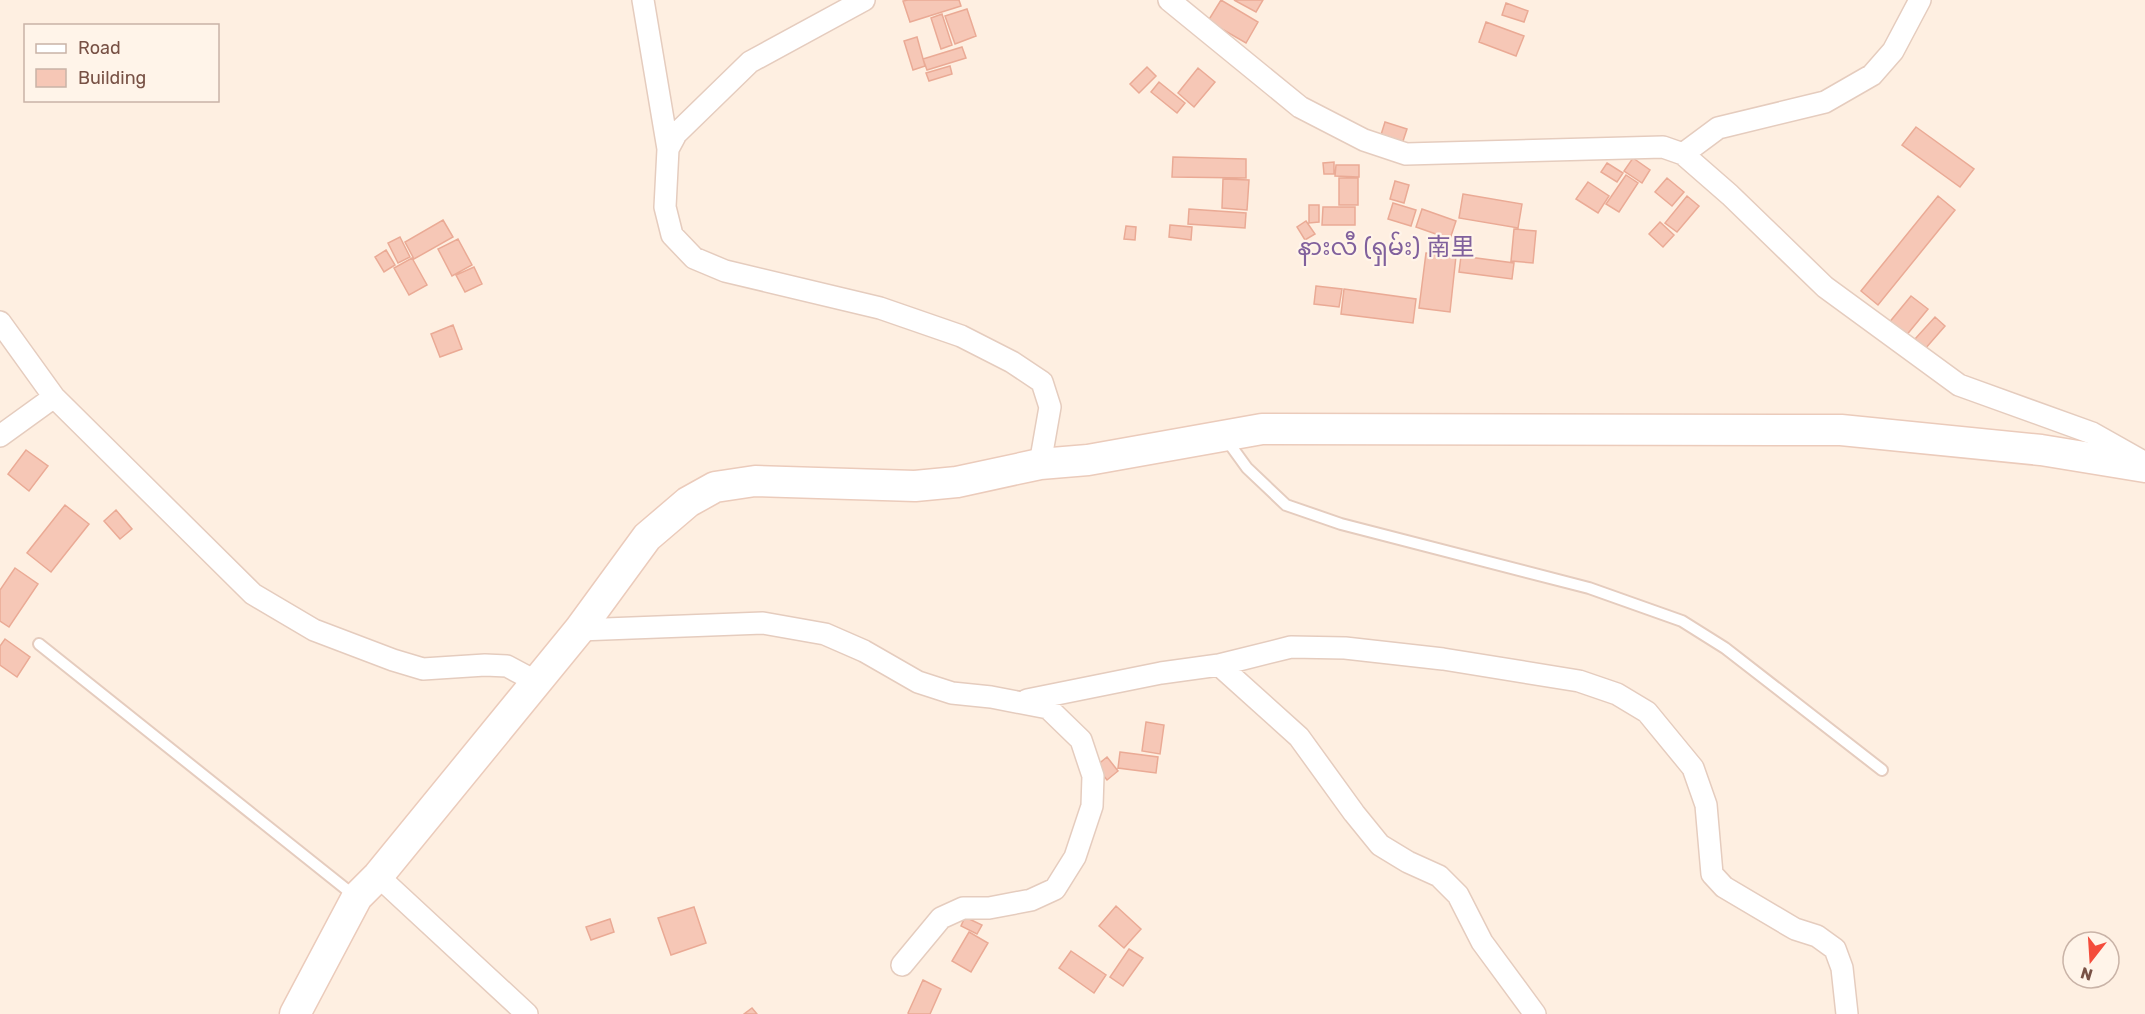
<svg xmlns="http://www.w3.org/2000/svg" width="2145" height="1014" font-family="Rubik,'Noto Sans SC','Noto Sans Myanmar',sans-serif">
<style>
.building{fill:#f6c7b6;stroke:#eaaa95;stroke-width:1.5}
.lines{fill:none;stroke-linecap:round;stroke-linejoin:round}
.service-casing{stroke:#e5ccbe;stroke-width:14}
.minor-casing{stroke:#e5ccbe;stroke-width:24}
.secondary-casing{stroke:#ebcbbb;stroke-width:33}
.service{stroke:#fff;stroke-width:10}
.minor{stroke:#fff;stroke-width:21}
.secondary{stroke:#fff;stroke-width:30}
.labels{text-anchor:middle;stroke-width:4.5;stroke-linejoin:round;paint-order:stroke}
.quarter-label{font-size:24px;fill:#80609c;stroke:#fff4e9}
</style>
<rect width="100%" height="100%" fill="#feefe1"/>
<!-- building -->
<path class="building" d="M908,0h51l2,6 -51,16 -7,-21z
M1221,0l37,22 -12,21 -38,-22z
M1234,0h29l-7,12z
M1506,3l22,8 -4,11 -22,-7z
M967,9l9,27 -21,8 -10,-28z
M942,14l10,31 -11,4 -10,-31z
M1486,22l38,14 -8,20 -37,-14z
M917,37l8,29 -12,4 -9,-29z
M962,47l4,11 -39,12 -4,-11z
M950,66l2,8 -23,7 -3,-8z
M1147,67l9,9 -17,17 -9,-9z
M1198,68l17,14 -21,25 -16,-14z
M1159,82l26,21 -8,10 -26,-21z
M1385,122l22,7 -5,15 -22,-6z
M1916,127l58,42 -14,18 -58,-42z
M1173,157l73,2v19l-74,-1z
M1633,158l17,12 -8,13 -18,-12z
M1334,162v12h-10l-1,-11z
M1607,163l16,10 -6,9 -16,-10z
M1336,165h23v12l-24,-1z
M1626,175l12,8 -19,29 -13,-8z
M1339,178h19v27h-19z
M1667,178l17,14 -12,14 -17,-14z
M1223,179l26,1 -2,30 -25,-2z
M1395,181l14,4 -5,18 -14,-4z
M1588,182l21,14 -11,17 -22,-14z
M1463,194l59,10 -4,24 -59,-10z
M1687,196l12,10 -22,26 -12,-9z
M1938,196l17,14 -77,95 -17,-14z
M1393,203l23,7 -5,16 -23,-7z
M1309,205h10v17l-10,1z
M1323,207h32v18h-33z
M1189,209l57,4 -1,15 -57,-4z
M1422,209l34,12 -6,18 -34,-12z
M443,220l10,17 -39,22 -9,-17z
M1306,221l9,13 -10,6 -8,-13z
M1660,222l14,13 -11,12 -14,-13z
M1170,225l22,2 -1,13 -22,-3z
M1126,226l10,1 -1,13 -11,-1z
M1514,229l22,2 -3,32 -22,-2z
M400,237l10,20 -12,6 -10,-20z
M458,239l14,26 -20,11 -14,-27z
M386,250l9,15 -11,7 -9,-15z
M1426,253l30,3 -6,56 -31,-4z
M1461,256l53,7 -2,16 -53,-7z
M412,258l15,27 -18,10 -15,-27z
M474,267l8,17 -17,8 -9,-17z
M1316,286l26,3 -3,18 -25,-3z
M1344,289l72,10 -3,24 -72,-9z
M1911,296l17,13 -23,28 -17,-13z
M1935,317l10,9 -20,23 -10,-10z
M453,325l9,24 -22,8 -9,-23z
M26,450l22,16 -19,25 -21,-17z
M65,505l24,19 -38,48 -24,-19z
M116,510l16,19 -12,10 -16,-18z
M15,568l23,16 -29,43 -9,-6v-31z
M5,639l25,18 -13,20 -17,-12v-19z
M1146,722l18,3 -4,29 -18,-3z
M1120,752l38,5 -2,16 -38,-5z
M1107,757l11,14 -11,9 -11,-14z
M1116,906l25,23 -17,19 -25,-22z
M694,907l12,36 -35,12 -13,-37z
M965,917l17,8 -5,9 -16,-8z
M610,919l4,13 -23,8 -5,-13z
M969,932l19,11 -17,29 -19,-11z
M1129,949l14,9 -20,28 -13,-9z
M1071,951l35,24 -12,18 -35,-25z
M923,980l18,9 -11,25h-21l-1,-1z
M752,1008l5,6h-13z"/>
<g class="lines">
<defs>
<path id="service" d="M1226,439l21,29 39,37 55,19 248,64 93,33 43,27 157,122
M39,644l317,253"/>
<path id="minor" d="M643,0l25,149
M864,0l-114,62 -74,72 -8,15 -3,58 7,28 22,23 31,13 155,37 81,28 51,26 30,20 8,25 -10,57
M1169,0l131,107 64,33 42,14 257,-7 20,7 47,41 95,92 134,98 133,48 50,28
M1683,154l35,-26 107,-26 47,-27 21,-24 27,-51
M0,322l54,75 199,197 61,36 79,30 30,9 62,-4 22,1 30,16
M0,436l54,-39
M579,630l184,-7 62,11 39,17 54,31 34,11 39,4 57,11 33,32 12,36 -1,30 -17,51 -20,32 -24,11 -42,8h-26l-22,10 -39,47
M1219,665l72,-18 54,1 98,11 136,22 38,13 30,18 46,56 13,37 6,69 12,13 71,42 22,7 18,13 7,19 5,46
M1027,700l134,-27 58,-8 80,72 55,76 26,32 28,17 31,14 19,19 24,47 53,72
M378,876l149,138"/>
<path id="secondary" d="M295,1014l62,-117 21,-21 201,-246 68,-93 41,-35 27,-15 40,-6 160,5 42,-4 83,-18 48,-4 174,-31 579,1 200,20 104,17"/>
</defs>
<!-- service casing -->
<use href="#service" class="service-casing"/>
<!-- minor casing -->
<use href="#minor" class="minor-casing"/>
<!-- secondary casing -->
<use href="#secondary" class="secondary-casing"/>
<!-- service -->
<use href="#service" class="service"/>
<!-- minor -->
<use href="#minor" class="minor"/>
<!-- secondary -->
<use href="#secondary" class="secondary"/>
</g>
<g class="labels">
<!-- quarter labels -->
<g class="quarter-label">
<text x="1386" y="255">နားလီ (ရှမ်း) 南里</text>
</g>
</g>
<!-- legend -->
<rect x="24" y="24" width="195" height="78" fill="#fff4e9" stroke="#c9b3a7" stroke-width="1.5"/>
<rect x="36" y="44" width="30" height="9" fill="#ffffff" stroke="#c9b3a7" stroke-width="1.5"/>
<text x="78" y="54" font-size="18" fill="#785145">Road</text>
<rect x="36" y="69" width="30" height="18" fill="#f6c7b6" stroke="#c9b3a7" stroke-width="1.5"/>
<text x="78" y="84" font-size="18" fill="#785145">Building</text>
<!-- north arrow -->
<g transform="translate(2091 960) rotate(197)"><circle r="28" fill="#fff4e9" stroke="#c9b3a7" stroke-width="1.5"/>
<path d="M0-4.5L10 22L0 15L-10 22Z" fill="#f44c3b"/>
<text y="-9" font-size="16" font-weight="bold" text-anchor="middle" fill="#785145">N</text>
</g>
</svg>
